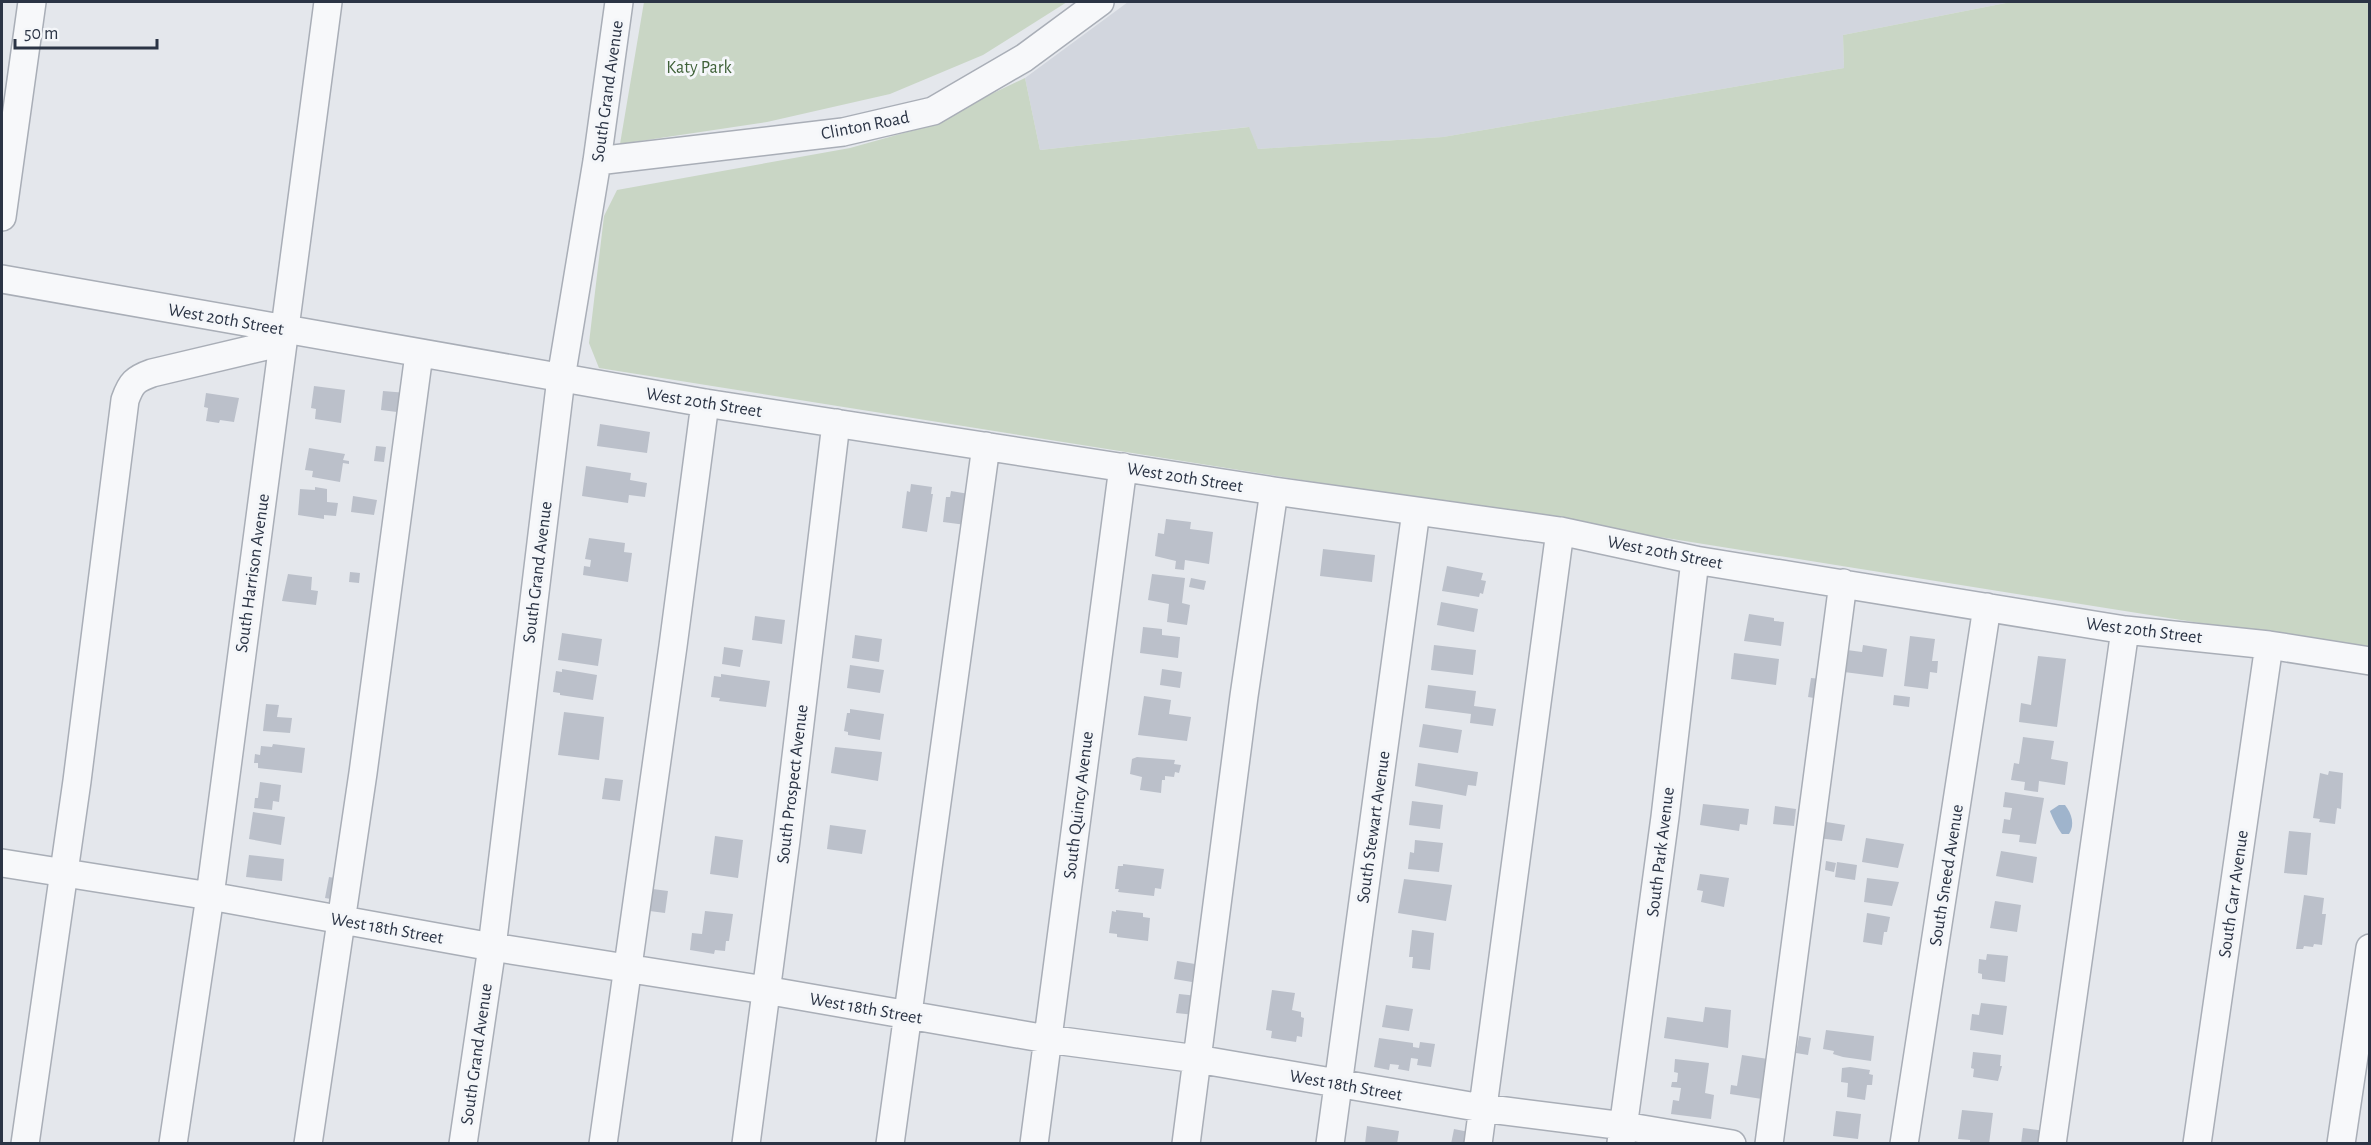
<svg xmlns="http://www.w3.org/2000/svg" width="2371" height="1145" font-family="'Alegreya Sans',sans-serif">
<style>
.built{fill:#d2d6de}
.green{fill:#c9d6c5}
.water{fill:#9fb4cc}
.building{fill:#bbc0ca}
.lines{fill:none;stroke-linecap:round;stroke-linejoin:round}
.minor-casing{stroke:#a9aeb7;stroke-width:30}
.minor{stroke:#f7f8fa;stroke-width:27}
.labels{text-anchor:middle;stroke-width:6;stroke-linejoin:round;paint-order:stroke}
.park-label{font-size:18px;fill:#3f6138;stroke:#f4f6f9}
.street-label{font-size:18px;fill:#2b3445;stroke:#f4f6f9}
</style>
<rect width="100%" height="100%" fill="#e4e7ec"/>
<!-- built -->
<path class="built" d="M1128,2h883l-168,33 1,33 -401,69 -185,12 -10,-22 -208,23 -15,-72z"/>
<!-- green -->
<path class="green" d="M644,2h423l-84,53 -93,39 -123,28 -147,22z
M2011,2h358v648l-1770,-282 -10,-25 15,-127 13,-26 233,-42 68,-19 107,-51 15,72 209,-23 9,22 185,-12 401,-69 -1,-33z"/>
<!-- water -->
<path class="water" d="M2059,805h6c7,9 10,20 4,29h-7c-3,-3 -11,-19 -12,-23z"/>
<!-- building -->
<path class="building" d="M314,386l31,4 -4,33 -26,-4 1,-10 -5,-1z
M383,391l24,2 -2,20 -24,-3z
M206,393l33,5 -5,24 -14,-2 -1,3 -13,-2 2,-13 -4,-1z
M600,424l50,8 -3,21 -50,-7z
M376,446l10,1 -2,15 -10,-1z
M309,448l36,6 -2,6 6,1v3l-6,-1 -3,19 -28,-5 1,-6 -8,-1z
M586,466l45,7 -1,7 17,3 -2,14 -16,-2 -1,8 -46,-7z
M911,484l21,3 -1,7h2l-6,38 -25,-4 5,-37 3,1z
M315,487l12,2v13l11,1 -2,13 -12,-1v4l-26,-4 2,-26 15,1z
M951,491l18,3 -3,31 -23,-3 3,-25h4z
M353,496l24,4 -3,15 -23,-3z
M1166,519l25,3 -1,7 23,3 -4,32 -24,-4 -1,10 -9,-1 1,-8 -21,-5 3,-23 6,1z
M589,538l36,5 -1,9 8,1 -4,29 -45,-7 1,-9 6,1 1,-7 -6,-1z
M1323,549l52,6 -3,27 -52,-6z
M1447,566l36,7 -2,7 5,1 -3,13 -3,-1 -1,4 -37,-6z
M350,572l10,1 -1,10 -10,-1z
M288,574l24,3 -1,13 7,1 -2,14 -34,-4z
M1152,574l33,4 -3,25 8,2 -3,20 -20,-3 2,-18 -21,-4z
M1191,578l15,3 -2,9 -15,-3z
M1441,602l37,7 -4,23 -37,-7z
M1749,614l25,4v3l10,1 -3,24 -37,-5z
M755,616l30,4 -3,24 -30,-4z
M1143,627l19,2v6l18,2 -2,21 -38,-5z
M562,633l40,6 -4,27 -40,-6z
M855,635l27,4 -3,23 -27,-4z
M1910,636l25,3 -3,22h6l-1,12 -7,-1 -2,17 -24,-3z
M1434,645l42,5 -3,25 -42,-5z
M1863,645l24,4 -4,28 -39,-5 3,-22 15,2z
M724,647l19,3 -3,17 -18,-3z
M1734,653l45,6 -3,26 -45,-6z
M2038,656l28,3 -9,68 -38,-5 2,-19 10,2z
M850,665l34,5 -4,23 -33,-5z
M562,669l35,6 -4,25 -33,-5v-2l-7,-1 3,-21 6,1z
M1162,669l20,3 -2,16 -20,-3z
M721,674l49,7 -4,26 -47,-6 1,-3 -9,-1 3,-21 7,1z
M1811,678l11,1 -2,20 -12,-2z
M1428,685l48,6 -2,15 22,3 -3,17 -23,-3 1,-9 -46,-6z
M1894,695l16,2 -1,10 -16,-2z
M1144,696l27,4 -2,14 22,3 -4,24 -49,-6z
M266,704l13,1 -2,12 15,1 -2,15 -27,-2z
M850,709l34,5 -4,26 -32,-5v-3l-4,-1 3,-18h3z
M564,712l40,5 -5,43 -41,-5z
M1423,724l39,6 -4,23 -39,-6z
M2023,737l31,4 -3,18 17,3 -3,23 -26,-4 -1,11 -14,-2 1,-8 -14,-2 3,-17 5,1z
M273,744l32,4 -3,25 -44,-5v-5h-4l1,-9 5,1 1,-9 11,1z
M835,747l47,5 -4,29 -47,-8z
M1137,757l38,3 -1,4 7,1 -2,8 -4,-1 -1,5 -9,-1v4h-3l-1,13 -21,-3 2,-13 -12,-3 2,-15z
M1418,763l60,9 -2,14 -8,-1 -2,11 -51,-10z
M2329,771l14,2 -2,36 -4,-1 -2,16 -16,-2 1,-3 -7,-1 7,-45 8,2z
M605,778l18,2 -3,21 -18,-2z
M260,782l21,3 -2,17 -6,-1 -1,9 -18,-2 1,-10h3z
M2005,792l39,6 -8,46 -17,-2 1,-7 -18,-2 2,-14 6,1 2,-12 -9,-1z
M1412,801l31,4 -3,24 -31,-4z
M1703,804l46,5 -2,16 -7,-1 -1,7 -39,-6z
M1775,806l21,3 -2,17 -21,-2z
M253,812l32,5 -4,28 -32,-6z
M1820,821l25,4 -3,16 -24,-3z
M830,825l36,5 -4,24 -35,-5z
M2289,831l22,2 -4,42 -23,-2z
M715,836l28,4 -5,38 -28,-4z
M1866,838l38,6 -6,24 -36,-6z
M1415,840l28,3 -4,29 -31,-3 2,-17 4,1z
M2001,851l36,6 -4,26 -37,-7z
M249,855l35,4 -2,22 -36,-4z
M1826,861l10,2 -2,9 -9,-2z
M1837,862l20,3 -2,15 -20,-3z
M1123,864l41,5 -3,20 -6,-1 -1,8 -36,-4 1,-3h-4l3,-23h5z
M1700,874l29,4 -5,29 -23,-5 2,-11 -6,-1z
M329,877l17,3 -3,21 -18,-3z
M1867,878l32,4 -7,24 -28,-4z
M1404,879l48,6 -6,36 -48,-8z
M645,888l23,3 -3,22 -23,-3z
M2304,895l20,3 -2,16h4l-4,31 -8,-1 -1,3 -9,-1 -1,3h-7z
M1995,901l26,4 -4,27 -27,-4z
M1116,910l27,3v4l7,1 -2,23 -31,-4v-3l-8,-1 3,-22 4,1z
M705,911l28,3 -4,27h-3l-1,10 -10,-1 -1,4 -24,-4 2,-17 10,1z
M1867,913l23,4 -3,15h-3l-2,13 -19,-3z
M1412,930l22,3 -4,37 -18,-2 1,-11h-4z
M1987,954l21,2 -3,26 -23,-3v-5l-4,-1 1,-14 7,1z
M1177,961l18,3 -3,18 -18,-3z
M1272,990l23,3 -3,17 9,2v5l3,1 -2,19 -5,-1 -1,6 -25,-4 1,-7 -6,-1z
M1179,994l19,2 -3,19 -19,-2z
M1981,1003l26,3 -4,29 -33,-5 2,-16 7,1z
M1386,1005l27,4 -4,22 -27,-4z
M1705,1007l26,3 -3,38 -64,-10 3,-21 36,5z
M1826,1030l48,6 -3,25 -28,-4 -10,-3 1,-3 -11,-2z
M1799,1036l12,2 -3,17 -12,-2z
M1379,1038l34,5v4l6,1 1,-6 15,2 -4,23 -14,-2 1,-6 -7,-1 -2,13 -11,-2 1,-4 -9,-1 -1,6 -15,-3z
M1973,1052l28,3 -1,11h2l-4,15 -25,-4 1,-8 -3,-1z
M1742,1055l26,4 -6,40 -32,-5 1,-9 6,1z
M1675,1059l34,4 -4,30 9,2 -3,24 -40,-5 2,-14 6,1 2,-13 -10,-1 1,-5h5l1,-9 -4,-1z
M1850,1067l20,3 -1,4 4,1 -1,10h-5l-2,15 -18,-3 1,-14 -7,-1 1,-14z
M1962,1110l31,3 -4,31h-19v-4l-12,-1z
M1836,1111l25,3 -3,25 -25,-3z
M1367,1126l32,5 -2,13h-32z
M2023,1128l23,3 -1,13h-24z
M1454,1129l15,3 -1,12h-17z"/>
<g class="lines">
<defs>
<path id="minor" d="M597,161l246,-29 90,-21 91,-53 76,-56
M2,217l30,-215
M2,279l703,124 569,88 286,40 135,29 430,70 144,15 101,16
M2,863l208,33 282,51 273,43 282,49 150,20 285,49 142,18 108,18
M1621,1143l44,-326 30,-257
M25,1144l52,-363 48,-381c6,-17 10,-21 27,-27l131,-31
M173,1144l37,-248 118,-894
M308,1144l55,-371 56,-419
M463,1144l29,-197 69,-569 36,-217 22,-159
M603,1144l70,-498 32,-243
M746,1144l40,-304 50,-417
M890,1144l96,-698
M1034,1144l89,-677
M1186,1144l58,-448 30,-205
M1330,1144l86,-633
M1478,1144l82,-613
M1769,1144l74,-561
M1904,1144l83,-537
M2052,1144l73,-514
M2197,1144l72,-499
M2341,1144l29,-196"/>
</defs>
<!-- minor casing -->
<use href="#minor" class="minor-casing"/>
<!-- minor -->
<use href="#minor" class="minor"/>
</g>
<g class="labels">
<!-- park labels -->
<g class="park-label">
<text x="699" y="73">Katy Park</text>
</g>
<!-- street labels -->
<g class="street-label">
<text transform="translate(607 91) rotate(-82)" y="6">South Grand Avenue</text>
<text transform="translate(865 125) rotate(-11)" y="6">Clinton Road</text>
<text transform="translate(226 319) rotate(10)" y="6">West 20th Street</text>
<text transform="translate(704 402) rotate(9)" y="6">West 20th Street</text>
<text transform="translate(1185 477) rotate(9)" y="6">West 20th Street</text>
<text transform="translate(1665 552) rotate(11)" y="6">West 20th Street</text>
<text transform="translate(537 572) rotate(-83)" y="6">South Grand Avenue</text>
<text transform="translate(252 573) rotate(-82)" y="6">South Harrison Avenue</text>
<text transform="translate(2144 630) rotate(7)" y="6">West 20th Street</text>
<text transform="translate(792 784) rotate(-83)" y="6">South Prospect Avenue</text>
<text transform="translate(1078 805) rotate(-83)" y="6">South Quincy Avenue</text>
<text transform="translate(1373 827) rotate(-82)" y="6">South Stewart Avenue</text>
<text transform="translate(1660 852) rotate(-83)" y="6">South Park Avenue</text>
<text transform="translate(1946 875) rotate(-81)" y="6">South Sneed Avenue</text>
<text transform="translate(2233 894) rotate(-82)" y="6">South Carr Avenue</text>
<text transform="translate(387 928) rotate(10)" y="6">West 18th Street</text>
<text transform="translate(866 1008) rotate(10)" y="6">West 18th Street</text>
<text transform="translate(476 1054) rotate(-82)" y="6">South Grand Avenue</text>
<text transform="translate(1346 1085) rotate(10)" y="6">West 18th Street</text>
</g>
</g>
<!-- border -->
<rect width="2371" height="1145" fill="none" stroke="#2b3445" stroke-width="6"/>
<!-- scale -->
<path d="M15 39v9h142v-9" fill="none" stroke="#2b3445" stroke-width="3"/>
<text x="24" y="39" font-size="18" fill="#2b3445" stroke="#f4f6f9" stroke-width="4.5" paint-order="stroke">50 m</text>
</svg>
